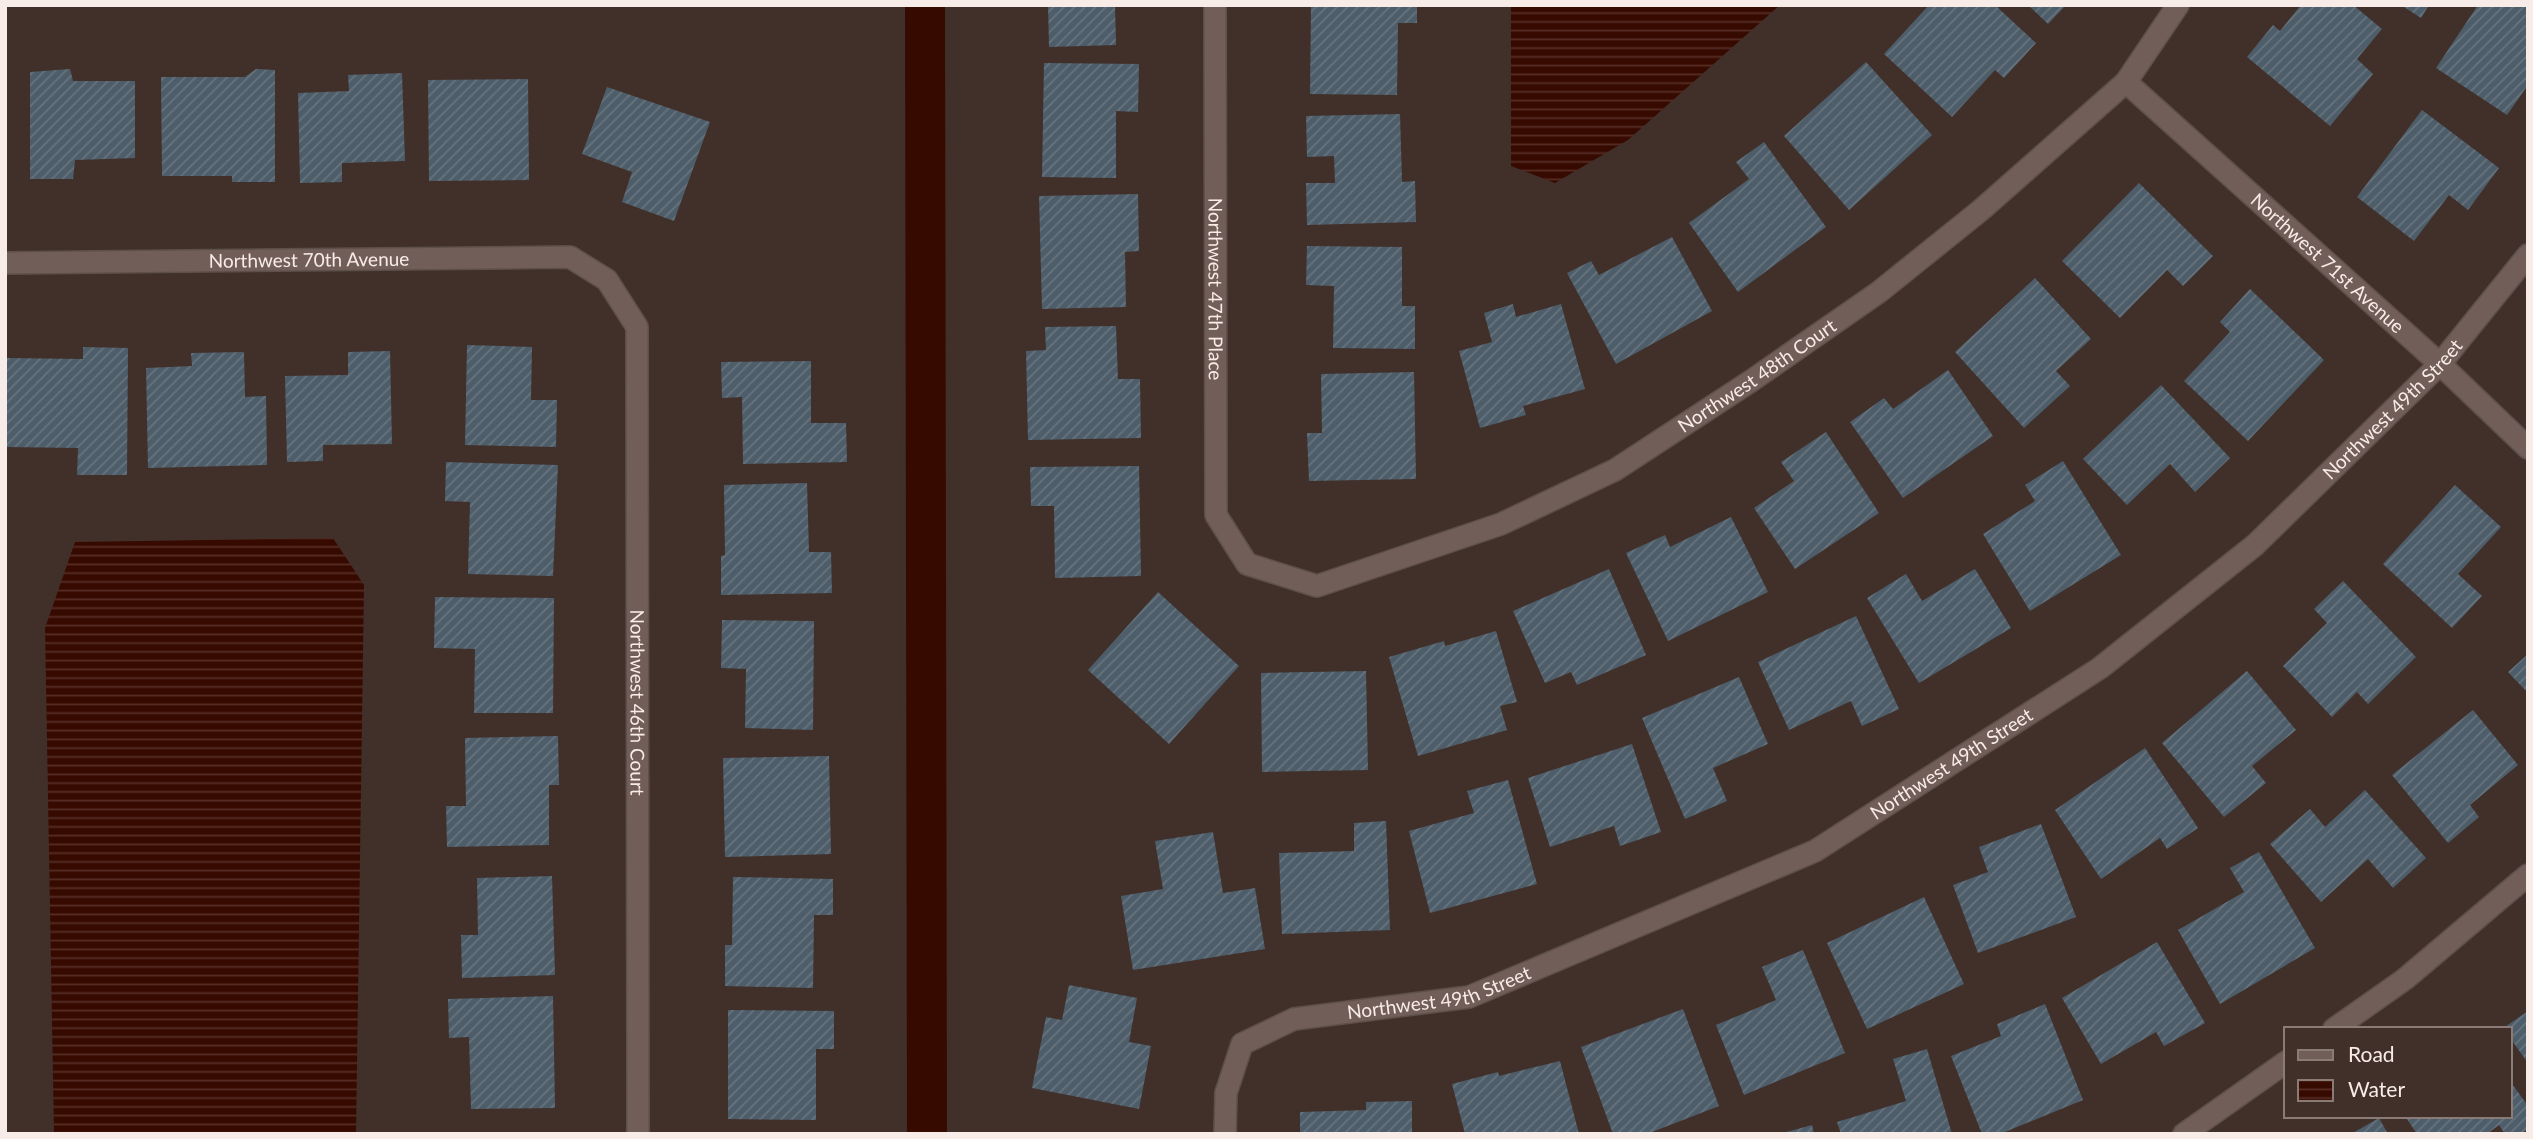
<svg xmlns="http://www.w3.org/2000/svg" width="2533" height="1139" font-family="Lato,sans-serif">
<style>
.water{fill:url(#water-rules)}
.lines{fill:none;stroke-linecap:round;stroke-linejoin:round}
.canal{stroke:#370a00;stroke-width:40}
.building{fill:url(#building-hatch)}
.street-casing{stroke:#5d4f4a;stroke-width:24}
.street{stroke:#725e58;stroke-width:21}
.labels{text-anchor:middle;stroke-width:5;stroke-linejoin:round;paint-order:stroke}
.street-label{font-size:19px;fill:#f8ece8;stroke:#41302a}
</style>
<defs>
<pattern id="water-rules" width="6" height="5" patternUnits="userSpaceOnUse" patternTransform="scale(1.75)"><rect width="6" height="5" fill="#370a00"/><path d="M0 2.5h6" fill="none" stroke="#552e25"/></pattern>
<pattern id="building-hatch" width="6" height="6" patternUnits="userSpaceOnUse" patternTransform="scale(1.75)"><rect width="6" height="6" fill="#4d5d69"/><path d="M-1 1l2-2M0 6l6-6M5 7l2-2" fill="none" stroke="#67747e"/></pattern>
</defs>
<rect width="100%" height="100%" fill="#41302a"/>
<!-- water -->
<path class="water" d="M1511,5h269l-152,135 -73,43 -44,-17z
M333,538l31,47 -8,549h-302l-9,-506 30,-86z"/>
<g class="lines">
<!-- canal -->
<path class="canal" d="M925,5l2,1129"/>
</g>
<!-- building -->
<path class="building" d="M1048,5h67l1,40 -67,2z
M1311,5h106v18h-19l-1,72 -87,-1z
M1929,5h66l41,38 -32,35 -9,-8 -43,47 -68,-63z
M2028,5h38l-18,19z
M2301,5h52l29,24 -25,30 16,15 -43,52 -83,-69 26,-32 7,6z
M2401,5h28l-8,13z
M2478,5h50v80l-21,30 -71,-47z
M1866,62l66,73 -83,75 -65,-74z
M1044,63l95,1 -1,48 -22,-1v67l-74,-1z
M70,69l3,12h62v77l-60,2 -2,19h-43v-107z
M256,69l19,1v112h-43v-6h-70l-1,-99h84z
M402,73l3,88 -63,2v19l-42,1 -2,-90 51,-2 -1,-16z
M528,79l1,101 -100,1 -1,-101z
M607,87l103,35 -36,99 -52,-19 10,-30 -50,-18z
M2422,110l77,58 -31,42 -19,-15 -35,46 -57,-44z
M1400,114l2,68 13,-1 1,41 -109,3 -1,-42h29l-1,-27 -27,1 -1,-41z
M1764,142l62,85 -88,65 -49,-69 60,-44 -13,-17z
M2139,183l74,73 -30,30 -16,-16 -47,48 -58,-57z
M1138,194l1,57 -14,1 1,55 -84,2 -3,-113z
M1672,237l40,74 -96,53 -49,-91 24,-12 8,14z
M1307,246l95,1v59h13v43l-82,-1 1,-62 -28,-1z
M2035,278l56,61 -35,32 14,15 -46,42 -69,-76z
M2250,289l74,71 -76,81 -64,-60 46,-49 -10,-10z
M1513,304l3,13 45,-13 24,85 -62,17 3,9 -46,13 -21,-77 33,-9 -8,-29z
M1116,326l2,53h22l1,59 -113,2 -2,-89 20,-1 -1,-23z
M467,345l65,2 -1,53h26l-1,47 -91,-2z
M83,347l45,1 -1,127h-50l1,-27 -72,-1 1,-89 76,1z
M390,351l2,93 -69,1v16l-36,1 -2,-86 63,-1v-23z
M244,352l1,45 21,-1 1,69 -119,3 -2,-100 46,-2 -1,-13z
M811,361v62h35l1,39 -104,2 -1,-67 -20,1 -1,-36z
M1948,370l45,66 -90,62 -53,-76 34,-24 9,11z
M1414,372l2,107 -107,2 -2,-48h15l-1,-59z
M2161,385l69,73 -35,34 -25,-28 -43,41 -44,-46z
M1826,432l53,81 -84,56 -41,-61 40,-27 -13,-19z
M2063,461l58,94 -91,56 -47,-77 52,-33 -10,-16z
M446,462l112,3 -5,111 -85,-2 2,-72 -25,-1z
M1139,466l2,110 -86,2 -1,-72h-23l-1,-39z
M807,483l2,69h22l1,41 -111,2v-39l4,-1 -1,-70z
M2455,485l46,42 -43,47 24,22 -30,32 -69,-64z
M1731,517l37,75 -100,49 -42,-88 39,-18 5,12z
M1609,569l37,86 -69,30 -6,-13 -26,11 -32,-72z
M1975,569l36,59 -92,55 -52,-85 39,-24 16,27z
M2343,581l73,76 -48,47 -11,-12 -25,25 -49,-51 44,-43 -13,-14z
M1158,592l81,74 -70,78 -81,-74z
M435,597l119,1 -1,115h-79l1,-64 -41,-1z
M1856,616l43,93 -37,17 -11,-25 -62,29 -31,-68z
M722,620l92,1 -1,109 -68,-2 1,-59 -25,-1z
M1496,631l21,71 -17,4 7,24 -89,26 -29,-99 55,-16 1,5z
M2528,654v39l-20,-21z
M1366,671l2,99 -106,2 -1,-99z
M2247,671l49,59 -44,36 14,17 -42,34 -62,-74z
M1739,677l29,67 -55,24 14,33 -42,18 -43,-101z
M2473,710l45,55 -48,40 9,12 -31,26 -56,-68z
M558,736l1,49h-10v60l-102,2 -1,-41h20l-1,-68z
M1632,744l29,88 -41,14 -6,-20 -64,21 -22,-69z
M2145,748l53,80 -31,21 -7,-11 -59,41 -46,-69z
M829,756l2,98 -106,3 -2,-99z
M1508,780l29,104 -107,29 -21,-82 65,-18 -7,-22z
M2365,790l61,68 -33,30 -25,-29 -47,43 -51,-58 40,-35 15,18z
M1386,821l4,109 -108,4 -3,-81 75,-2v-28z
M2041,824l35,93 -98,36 -25,-68 35,-13 -9,-25z
M1213,832l10,61 32,-5 10,61 -132,21 -12,-74 42,-7 -8,-48z
M2259,852l56,96 -95,56 -42,-74 66,-38 -14,-24z
M552,876l3,99 -93,3 -1,-43h17l-1,-57z
M733,877l100,2v36h-19l-1,73 -88,-2v-41h7z
M1924,897l40,87 -97,45 -40,-86z
M2157,942l48,81 -41,23 -8,-14 -55,32 -39,-66z
M1803,950l42,103 -101,42 -28,-70 60,-25 -14,-33z
M1069,985l68,13 -8,44 22,4 -12,63 -107,-21 14,-71 16,3z
M553,996l2,112 -84,1 -2,-72 -20,1 -1,-39z
M2045,1004l38,96 -83,34h-18l-31,-78 50,-20 -4,-12z
M1683,1009l36,97 -72,28h-34l-32,-87z
M728,1010l106,1v38h-18v71l-88,-1z
M2528,1011v52l-18,-25v-9h-8z
M1927,1049l25,85h-111l-4,-12 69,-21 -13,-42z
M1560,1061l19,73h-114l-13,-50 46,-12 1,4z
M2510,1081l18,25v23l-7,5h-16l-6,-9 -12,9h-70l-12,-18h105z
M1412,1101v33h-112v-22l66,-2v-8z
M2379,1118l9,16h-37z
M1812,1125l2,9h-31v-1z"/>
<g class="lines">
<defs>
<g id="street">
<path id="s1" d="M1215,5l1,510 31,49 70,22 184,-62 114,-54 136,-89 128,-89 102,-82 145,-128 52,-77"/>
<path id="s2" d="M2126,82l314,282 88,84"/>
<path id="s3" d="M5,263l565,-6 37,23 30,47 1,807"/>
<path d="M2334,1029l71,-50 123,-104"/>
<path id="s4" d="M1225,1134l1,-41 16,-49 52,-25 175,-22 346,-146 285,-183 155,-123 185,-181 88,-109"/>
<path d="M2184,1134l102,-72"/>
</g>
</defs>
<!-- street casing -->
<use href="#street" class="street-casing"/>
<!-- street -->
<use href="#street" class="street"/>
</g>
<g class="labels">
<!-- street labels -->
<g class="street-label">
<text dy="7" stroke="none"><textPath href="#s3" startOffset="304">Northwest 70th Avenue</textPath></text>
<text dy="7" stroke="none"><textPath href="#s2" startOffset="271">Northwest 71st Avenue</textPath></text>
<text dy="7" stroke="none"><textPath href="#s1" startOffset="284">Northwest 47th Place</textPath></text>
<text dy="7" stroke="none"><textPath href="#s1" startOffset="1132">Northwest 48th Court</textPath></text>
<text dy="7" stroke="none"><textPath href="#s4" startOffset="1432">Northwest 49th Street</textPath></text>
<text dy="7" stroke="none"><textPath href="#s3" startOffset="1040">Northwest 46th Court</textPath></text>
<text dy="7" stroke="none"><textPath href="#s4" startOffset="864">Northwest 49th Street</textPath></text>
<text dy="7" stroke="none"><textPath href="#s4" startOffset="298">Northwest 49th Street</textPath></text>
</g>
</g>
<!-- border -->
<rect width="2533" height="1139" fill="none" stroke="#f8ece8" stroke-width="14"/>
<!-- legend -->
<rect x="2284" y="1027" width="228" height="91" fill="#41302a" stroke="#8a7b76" stroke-width="2"/>
<rect x="2298" y="1050" width="35" height="10" fill="#725e58" stroke="#8a7b76" stroke-width="2"/>
<text x="2348" y="1062" font-size="21" fill="#f8ece8">Road</text>
<rect x="2298" y="1080" width="35" height="21" fill="url(#water-rules)" stroke="#8a7b76" stroke-width="2"/>
<text x="2348" y="1097" font-size="21" fill="#f8ece8">Water</text>
</svg>
